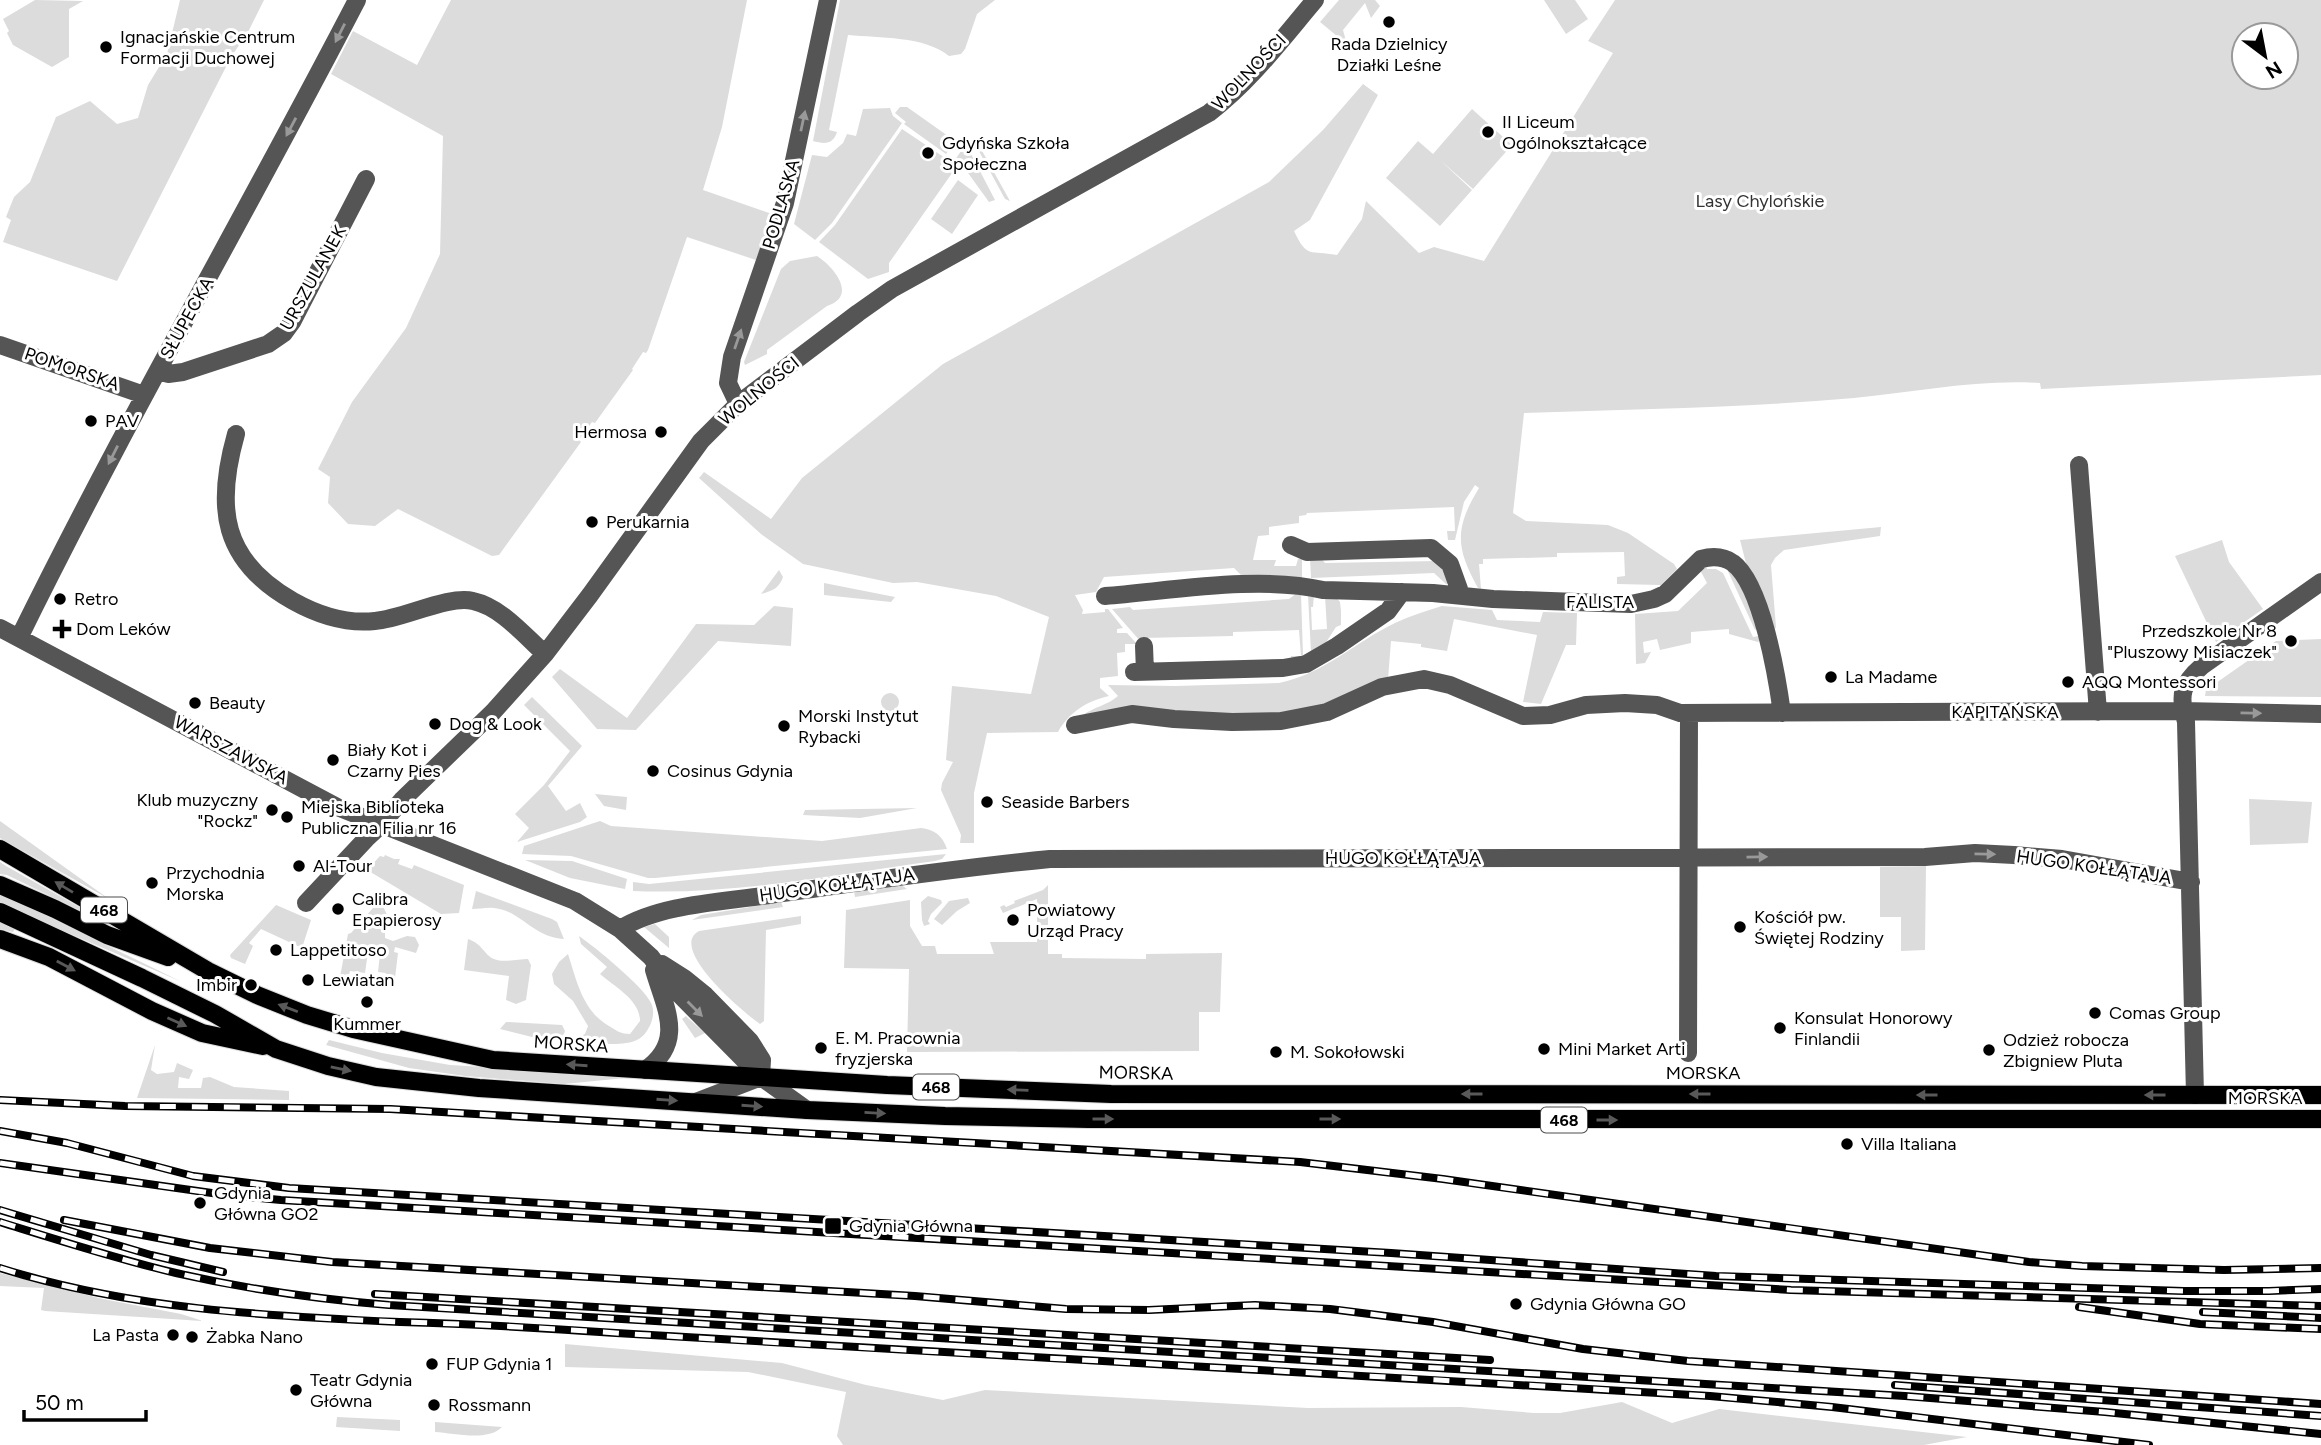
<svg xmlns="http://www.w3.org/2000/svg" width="2321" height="1445" font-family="Figtree,sans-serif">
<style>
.green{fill:#dcdcdc;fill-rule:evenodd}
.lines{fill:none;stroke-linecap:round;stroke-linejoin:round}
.major-casing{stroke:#dbdbdb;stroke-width:20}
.minor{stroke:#555;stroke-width:18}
.major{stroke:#000;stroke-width:18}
.rail-casing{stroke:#000;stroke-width:8}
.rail{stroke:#fff;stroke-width:5;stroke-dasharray:16;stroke-linecap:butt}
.oneway{fill:#999}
.oneway2{fill:#595959}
.poi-dot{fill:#000;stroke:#fff;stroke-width:2.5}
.labels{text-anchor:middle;stroke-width:6;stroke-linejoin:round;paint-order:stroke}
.shield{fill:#fff;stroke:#4c4c4c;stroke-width:2}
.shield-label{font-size:16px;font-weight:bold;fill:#000}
.poi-label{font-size:18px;fill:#000;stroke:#fff;text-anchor:start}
.street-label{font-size:18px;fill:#000;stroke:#fff}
.park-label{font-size:18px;fill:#333;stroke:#fff}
</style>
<rect width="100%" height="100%" fill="#fff"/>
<!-- green -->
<path class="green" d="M35,0l48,1 -14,8v48l-17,10 -39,-22 -6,-12 2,-2 -6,-12z
M180,0h84l-16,32 -17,25 -114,224 -114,-39 8,-22 -5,-3 8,-20 16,-15 26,-65 34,-16 27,23 21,-6 10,-33 19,-31z
M451,0h296l-25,127 -19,63 69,24 -16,46 -69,-23 -39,113 -2,3 -3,-1 -11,17 1,1 -38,53 -3,-1 -13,18 2,2 -82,113 -7,1 -94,-47 -23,17 -27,-2 -20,-21 2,-26 -12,-8 34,-67 54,-74 34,-74 3,-118 -112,-62 22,-43 64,34z
M840,0h155l-18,14 -12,35 -4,5 -12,2c-24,-20 -70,-18 -101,-21l-19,95 8,2c-4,13 -13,12 -24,9z
M1339,0h36l5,6 -9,12 -6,-15 -22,27 3,11h-3l-23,-19z
M1544,0h31l13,19 -22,15z
M1615,0h706v375l-280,14 -1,-6c-62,-4 -124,9 -186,15 -110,10 -220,11 -330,15l-11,100 13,8 82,4 20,8 46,31 3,5 -16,16 -44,-1v-7l8,-1 -1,-24 -67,1v4l-74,2v5h-4l2,25 -3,-1c-22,-40 -24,-59 1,-100l-4,-3 -11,17 -9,38h-7l-1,-9h8l-1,-24 -147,6 -1,2 -7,1v7l-30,4v8l-11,1 -5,24h23l-2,6h22l2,-7 4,-1v20l-60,-2 -8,-8 -130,9 -8,15 -21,3 8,15 -1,4 23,-2v-3h3l15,19 -6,1v4h10l10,11h-12v8l-8,1 1,23 -18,2v10l9,8c-22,5 -40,16 -51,36l-71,1 -13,60v50h-14l1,-8 -20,-45 1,-7 11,-21 -7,-2 6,-74 79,8 18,-77 -53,-21 -79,-14 -24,1 -90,-19 -42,-30 -62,-56 5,-6 67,47 31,-41 141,-114 326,-182 54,-52 40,-46 15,11 -68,125 -16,11c13,28 16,19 43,24l25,-36 4,-18 53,52 15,-6 50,14 129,-208 -25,-12zM2244,35h42v42h-42z
M900,107h7l48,34 -9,13 -42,-30 2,-2 -11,-9z
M890,108l3,8 9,7 -70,100 -17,17 -21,-16 18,-69 15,2 16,-14 4,-9 9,2 7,-27z
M1472,109l40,36 -39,44 -33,-29 32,30 -32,36 -54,-48 32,-37 15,13z
M902,129l55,37 -68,97v9l-21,7 -49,-37 16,-17z
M976,140l34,61 -5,-2 -31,-57z
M963,148l7,4 25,48 -6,2 -26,-36 -8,-6z
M958,180l20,15 -26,39 -21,-15z
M817,256c17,11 41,40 10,50l-60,44v4l-22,11 -1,-3 37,-93 9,-8z
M1881,527l-1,9 -96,14 -9,8 -4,7 5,62 -1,2 -2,-1 -24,-53 -9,-35z
M2222,540l7,22 34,47 -47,33 -41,-86z
M1320,557l5,6 112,-2 7,4 7,18 -5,1 -12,-11 -123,5 -1,-20z
M1706,566l1,3h9l7,4 30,64 6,-1 1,4 -2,2 -29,-8v-5l-38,3v11l-31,7 -3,-11 -14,3 1,11 7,-1 -6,11 -9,1 -1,-50 43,-3 29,-28 -7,-13z
M1726,567l14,17 18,44 -3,2z
M779,570l4,7c-4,12 -12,14 -22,17z
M824,583l71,14 -4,5 -67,-7z
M1297,593h4l2,63 -12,4v-4h10l-2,-26 -66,2v4l-91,2 -1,4 -29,-33 18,-2 3,3 156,-11z
M1314,594l-1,13h-2l1,23 15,-1 -2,-33 11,1 4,5 1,9v14l-5,2 -11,17 -14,9 -3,-58z
M774,606l19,2 -2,38 -73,-5 -82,89 -39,-1 -45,-52 8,-8 67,49 69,-94 58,1z
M1442,606l50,4 5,10 43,2 3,-10 34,1 -1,32h-10l-25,59 -18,-2 14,-67 -83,-16 -7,32 -26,-4v-3l-30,-3 -3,38 -69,28 -43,7 -193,1c11,-8 25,-10 35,-19l-10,-11 67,1 104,-3c45,-9 76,-41 116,-60 15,-7 31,-12 47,-17z
M2321,639v58l-116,-1 1,-6 70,-49z
M881 702a9 9 0 1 1 18 0a9 9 0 1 1-18 0Z
M532,697l50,49 -34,40 18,25 14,-8 7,14 -7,5 -63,20 12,-14 -14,-14 29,-29 26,-34 -46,-46z
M595,794l32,3 -1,13 -22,-4z
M2249,799l63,3 -4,41 -58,2z
M917,808l-57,10 -57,-3 2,-5z
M0,821l109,78 -109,-61z
M600,821l11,5 211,15 99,-13c13,1 22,8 26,21l-292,29h-7l-77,-22 -49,-2 2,-8z
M946,854l-4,5 -7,2c-101,14 -200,34 -302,30v-9l16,2z
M385,855l9,4h6l-2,5 14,5 2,-4 50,20 -5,28 -18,1 -74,-44 13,-14 4,1z
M525,860l47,1 55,18 -2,10 -55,-11z
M0,862l6,4 116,65 -115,-56 -7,-1z
M1926,866l-1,84 -24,1v-34h-21v-50z
M900,884l7,5 -52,8 -1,-6z
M1048,885v69h14v4l84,1v-5l76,-1 -2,59h-21v39l-292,1 2,-83 -65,-1 2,-58 64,-10v26l12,20h13l2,8h57l-4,-12h47v-43l-34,14 -3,-6 4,-2 2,2 9,-4 -1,-2 29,-11z
M476,891l76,28 5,3 7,17c-32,-2 -42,-28 -70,-31 -7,-1 -15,1 -22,1z
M0,895l14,5 168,82 -158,-68 -11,18 -13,-3z
M928,896l13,4 1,3 -11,11 -3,7 2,3 -6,2 -2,-6 -1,-18z
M968,898l2,5 -13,8 -15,14 -8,-6 15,-18z
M380,900l9,19 -4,12v7l8,3 14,-5 8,1 4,8 -3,8 -21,-6 -1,5 4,1 -3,25 -10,-1 1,-4 -8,-1 2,-18 -12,-2 -3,21 -15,-2 -2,7 -8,-1 8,-43 3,-1z
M781,902l2,5 -91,13 9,-5z
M276,905l35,15 -9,28 -41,-19 -12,14 4,3 -8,18 -14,-6 -1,-3z
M801,916v8l-35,6 -2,91 -4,3c-16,-11 -93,-76 -61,-93z
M655,924l14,13v11l-25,-21z
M579,936c16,11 65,51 72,67 4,8 2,18 -3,26 -4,8 -12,13 -22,14 -16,3 -37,-1 -54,-2l13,-7 3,-8 -15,-25 -19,-17 -2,-10 7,-12 9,-8c9,28 15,57 41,72 8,5 12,8 21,8l10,-13c0,-21 -25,-34 -40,-47l7,-7 -26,-23z
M468,939c15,5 16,16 26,20 9,4 24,0 34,0l3,6 -5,35 -10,4 -10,-4 3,-24 -45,-6z
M686,1016l2,2 17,15 -10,5 -13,-19z
M506,1022l56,3 3,6 -3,9 -26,-2 -36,-9z
M329,1040l53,13 68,12 242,14v2l-67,-3 -61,6 -99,-8 -56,-8 -83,-23z
M155,1045l-4,25 6,4 17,-2 3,-9 16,7 -4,9 -10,-2 -1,11h23l2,-10 7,-1 24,10 55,4v9l-152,-2z
M0,1273l103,26 78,15 22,7 -158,-10 -4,-1 3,-22 -44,-2z
M565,1344l217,19 84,22 77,15 42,-10 323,18 153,-1 73,6h26l62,-11 50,21 47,-14 248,28 -43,8h-1081l-6,-9 9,-44 -98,-20 -183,-5z
M337,1417l63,3v11l-64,-4z
M435,1422l67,5c-15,15 -48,6 -67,5z"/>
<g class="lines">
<defs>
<path id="major" d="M0,849l208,122 49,24 50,20 46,14 140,31 394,25 224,9 1210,1
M0,885l55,24 52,26 61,22
M0,912l142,66 73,36 61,35 52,17 48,11 103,11 328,22 138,6 143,3h1233
M0,939l49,18 103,54 50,22 61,13"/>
</defs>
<!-- major casing -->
<use href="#major" class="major-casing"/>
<!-- minor -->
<path class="minor" d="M0,345l144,50
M158,371l10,3 15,-2 85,-28 16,-11 8,-11 74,-143
M738,404l-10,-21 4,-26 53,-154 43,-203
M236,434c-21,74 -14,127 57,167 25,14 54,23 82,20 28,-2 73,-26 98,-20 28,6 51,34 72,53
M2079,465l19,247
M1291,545l16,7 124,-4 19,16 9,25v6
M1105,596c65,-5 155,-21 218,-6l110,3 60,6 138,5 23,-5 11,-5 36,-35c11,-3 22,-3 32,4 29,22 44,114 49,150
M0,628l337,179 238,94 45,28 31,28 28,37 82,83 46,33
M19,638c106,-216 227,-424 338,-638
M1144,646l1,26
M1134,672l149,-4 23,-4 31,-18 51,-35 14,-19
M1075,725l57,-11 42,5 58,3 49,-1 46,-9 55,-25 42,-8 26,6 73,31 27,-1 36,-10 39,-2 32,2 23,8 503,-2 138,3
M306,903l60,-64 15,-14 21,-25 91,-88 52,-58 45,-59 111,-154 37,-37 120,-91 34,-24 317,-176c41,-31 73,-74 106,-113
M620,929c40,-25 103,-27 149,-34 94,-13 187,-27 281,-36l875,-2 50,-4 39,2 48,4 129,23
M662,964l22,14 21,17 45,46 12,19 -1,17
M1688,1053l1,-340
M645,1070c41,-28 20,-62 9,-100
M2195,1095l-9,-373c-7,-27 -5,-38 16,-56l119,-84
M696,1102l65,-25"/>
<!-- major -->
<use href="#major" class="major"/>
<defs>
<path id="rail" d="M0,1100l125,6 265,3 910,53 143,17 586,83 53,4 142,4 97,-2
M0,1131l67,12 126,33 96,12 1102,65 325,23 468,15h85l52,-2
M0,1163l226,32 55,5 1510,90 530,16
M0,1210l151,45 72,17
M64,1220l146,28 122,14 583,34 151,13 83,1 106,-5 75,4 103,13 150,27 105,12 633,43
M0,1222c58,18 117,37 176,51 70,16 141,26 213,32l1516,91 200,16 216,22
M0,1268c130,41 265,48 400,54 72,2 144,6 216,11 365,22 729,41 1094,63l122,11 317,38
M375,1294l1115,66
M2079,1307l121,17 121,5
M2203,1312l118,6
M1895,1385l426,31"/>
</defs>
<!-- rail casing -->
<use href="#rail" class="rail-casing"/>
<!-- rail -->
<use href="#rail" class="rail"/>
</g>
<!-- one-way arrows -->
<defs><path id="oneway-solid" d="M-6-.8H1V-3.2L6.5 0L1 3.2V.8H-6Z" transform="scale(1.75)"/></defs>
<g class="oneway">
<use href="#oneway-solid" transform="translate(340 33) rotate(117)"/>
<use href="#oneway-solid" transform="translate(803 121) rotate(-78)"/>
<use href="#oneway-solid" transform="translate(291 127) rotate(118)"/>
<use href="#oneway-solid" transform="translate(738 339) rotate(-71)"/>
<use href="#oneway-solid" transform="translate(113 455) rotate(117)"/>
<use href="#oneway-solid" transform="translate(2251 713) rotate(1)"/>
<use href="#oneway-solid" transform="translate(1985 854) rotate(1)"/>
<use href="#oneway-solid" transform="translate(1757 857) rotate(-1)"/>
<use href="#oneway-solid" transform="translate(695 1009) rotate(45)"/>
</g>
<g class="oneway2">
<use href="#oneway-solid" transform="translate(64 887) rotate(-149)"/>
<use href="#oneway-solid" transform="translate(66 966) rotate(28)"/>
<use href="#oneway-solid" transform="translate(288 1008) rotate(-159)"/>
<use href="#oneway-solid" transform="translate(177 1022) rotate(24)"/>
<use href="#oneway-solid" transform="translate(577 1065) rotate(-176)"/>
<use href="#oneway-solid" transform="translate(341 1069) rotate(12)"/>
<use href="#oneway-solid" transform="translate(1018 1090) rotate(-178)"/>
<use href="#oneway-solid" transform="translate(1472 1094) rotate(180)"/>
<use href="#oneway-solid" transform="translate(1700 1094) rotate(180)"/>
<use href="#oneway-solid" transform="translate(1927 1095) rotate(-180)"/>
<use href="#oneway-solid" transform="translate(2155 1095) rotate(-180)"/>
<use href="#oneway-solid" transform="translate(667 1100) rotate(4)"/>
<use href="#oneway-solid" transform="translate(752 1106) rotate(4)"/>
<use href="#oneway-solid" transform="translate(875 1113) rotate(3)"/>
<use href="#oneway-solid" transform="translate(1103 1119)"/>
<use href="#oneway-solid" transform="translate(1330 1119)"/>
<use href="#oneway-solid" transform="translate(1607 1120)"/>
</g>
<!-- markers -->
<g class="poi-dot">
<circle cx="1389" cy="22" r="7"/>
<circle cx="106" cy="47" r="7"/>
<circle cx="1488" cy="132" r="7"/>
<circle cx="928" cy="153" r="7"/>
<circle cx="91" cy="421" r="7"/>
<circle cx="661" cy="432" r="7"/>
<circle cx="592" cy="522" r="7"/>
<circle cx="60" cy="599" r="7"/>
<path d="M58.5 618.5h7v7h7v7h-7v7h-7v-7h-7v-7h7z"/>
<circle cx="2291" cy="641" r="7"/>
<circle cx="1831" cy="677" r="7"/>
<circle cx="2068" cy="682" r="7"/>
<circle cx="195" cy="703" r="7"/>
<circle cx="435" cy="724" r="7"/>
<circle cx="784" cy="726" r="7"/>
<circle cx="333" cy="760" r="7"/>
<circle cx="653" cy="771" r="7"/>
<circle cx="987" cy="802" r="7"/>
<circle cx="272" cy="810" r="7"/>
<circle cx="287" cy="817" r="7"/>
<circle cx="299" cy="866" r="7"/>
<circle cx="152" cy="883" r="7"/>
<circle cx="338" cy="909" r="7"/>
<circle cx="1013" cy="920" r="7"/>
<circle cx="1740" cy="927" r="7"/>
<circle cx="276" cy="950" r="7"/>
<circle cx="308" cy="980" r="7"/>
<circle cx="251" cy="985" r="7"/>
<circle cx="367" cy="1002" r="7"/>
<circle cx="2095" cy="1013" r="7"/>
<circle cx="1780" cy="1028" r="7"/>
<circle cx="821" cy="1048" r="7"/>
<circle cx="1544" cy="1049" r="7"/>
<circle cx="1989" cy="1050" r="7"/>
<circle cx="1276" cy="1052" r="7"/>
<circle cx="1847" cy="1144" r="7"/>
<circle cx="200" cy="1203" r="7"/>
<rect x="824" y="1217" width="18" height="18" rx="3.5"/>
<circle cx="1516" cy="1304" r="7"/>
<circle cx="173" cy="1335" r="7"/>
<circle cx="192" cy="1337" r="7"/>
<circle cx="432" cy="1364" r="7"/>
<circle cx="296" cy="1390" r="7"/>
<circle cx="434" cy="1405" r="7"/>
</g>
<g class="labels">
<!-- shield labels -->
<g class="shield">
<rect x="81" y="897.5" width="46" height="25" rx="5"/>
<rect x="913" y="1074.5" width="46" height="25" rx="5"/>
<rect x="1541" y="1107.5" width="46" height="25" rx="5"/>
</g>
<g class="shield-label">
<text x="104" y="916">468</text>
<text x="936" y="1093">468</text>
<text x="1564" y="1126">468</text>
</g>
<!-- poi labels -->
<g class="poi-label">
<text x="120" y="43">Ignacjańskie Centrum<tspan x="120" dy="21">Formacji Duchowej</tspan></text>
<text x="1389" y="50" text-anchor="middle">Rada Dzielnicy<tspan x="1389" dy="21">Działki Leśne</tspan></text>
<text x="1502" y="128">II Liceum<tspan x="1502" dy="21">Ogólnokształcące</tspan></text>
<text x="942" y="149">Gdyńska Szkoła<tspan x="942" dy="21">Społeczna</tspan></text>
<text x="105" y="427">PAV</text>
<text x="647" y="438" text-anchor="end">Hermosa</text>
<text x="606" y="528">Perukarnia</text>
<text x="74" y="605">Retro</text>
<text x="76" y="635">Dom Leków</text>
<text x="2277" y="637" text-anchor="end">Przedszkole Nr 8<tspan x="2277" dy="21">"Pluszowy Misiaczek"</tspan></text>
<text x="1845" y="683">La Madame</text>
<text x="2082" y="688">AQQ Montessori</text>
<text x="209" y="709">Beauty</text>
<text x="798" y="722">Morski Instytut<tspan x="798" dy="21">Rybacki</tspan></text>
<text x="449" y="730">Dog &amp; Look</text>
<text x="347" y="756">Biały Kot i<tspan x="347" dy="21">Czarny Pies</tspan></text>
<text x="667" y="777">Cosinus Gdynia</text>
<text x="258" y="806" text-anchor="end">Klub muzyczny<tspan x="258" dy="21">"Rockz"</tspan></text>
<text x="1001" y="808">Seaside Barbers</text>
<text x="301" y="813">Miejska Biblioteka<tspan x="301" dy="21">Publiczna Filia nr 16</tspan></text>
<text x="313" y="872">Al-Tour</text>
<text x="166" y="879">Przychodnia<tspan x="166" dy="21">Morska</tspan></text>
<text x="352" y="905">Calibra<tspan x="352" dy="21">Epapierosy</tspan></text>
<text x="1027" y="916">Powiatowy<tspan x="1027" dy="21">Urząd Pracy</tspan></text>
<text x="1754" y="923">Kościół pw.<tspan x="1754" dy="21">Świętej Rodziny</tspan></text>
<text x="290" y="956">Lappetitoso</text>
<text x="322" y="986">Lewiatan</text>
<text x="237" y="991" text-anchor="end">Imbir</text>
<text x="2109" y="1019">Comas Group</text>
<text x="1794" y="1024">Konsulat Honorowy<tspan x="1794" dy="21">Finlandii</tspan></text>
<text x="367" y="1030" text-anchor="middle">Kummer</text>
<text x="835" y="1044">E. M. Pracownia<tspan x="835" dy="21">fryzjerska</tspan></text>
<text x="2003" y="1046">Odzież robocza<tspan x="2003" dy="21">Zbigniew Pluta</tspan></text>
<text x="1558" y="1055">Mini Market Arti</text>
<text x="1290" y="1058">M. Sokołowski</text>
<text x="1861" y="1150">Villa Italiana</text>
<text x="214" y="1199">Gdynia<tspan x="214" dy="21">Główna GO2</tspan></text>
<text x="849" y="1232">Gdynia Główna</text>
<text x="1530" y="1310">Gdynia Główna GO</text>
<text x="159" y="1341" text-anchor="end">La Pasta</text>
<text x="206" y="1343">Żabka Nano</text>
<text x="446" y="1370">FUP Gdynia 1</text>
<text x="310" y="1386">Teatr Gdynia<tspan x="310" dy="21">Główna</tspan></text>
<text x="448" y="1411">Rossmann</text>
</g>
<!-- street labels -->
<g class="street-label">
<text transform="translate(1249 72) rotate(-46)" y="6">WOLNOŚCI</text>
<text transform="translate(781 204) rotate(-74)" y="6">PODLASKA</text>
<text transform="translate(313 278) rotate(-61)" y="6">URSZULANEK</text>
<text transform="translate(187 318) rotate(-61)" y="6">SŁUPECKA</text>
<text transform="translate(72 369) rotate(19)" y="6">POMORSKA</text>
<text transform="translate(759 391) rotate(-39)" y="6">WOLNOŚCI</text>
<text x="1600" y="608">FALISTA</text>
<text x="2005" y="718">KAPITAŃSKA</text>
<text transform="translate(231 750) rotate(28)" y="6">WARSZAWSKA</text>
<text x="1403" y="864">HUGO KOŁŁĄTAJA</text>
<text transform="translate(2094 867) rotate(8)" y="6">HUGO KOŁŁĄTAJA</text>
<text transform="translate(837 885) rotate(-8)" y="6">HUGO KOŁŁĄTAJA</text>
<text transform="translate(571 1044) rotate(4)" y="6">MORSKA</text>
<text transform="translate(1136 1073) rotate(1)" y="6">MORSKA</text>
<text x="1703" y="1079">MORSKA</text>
<text x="2265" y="1104">MORSKA</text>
</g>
<!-- park labels -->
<g class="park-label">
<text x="1760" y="207">Lasy Chylońskie</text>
</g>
</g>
<!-- north arrow -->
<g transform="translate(2265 56) rotate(148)"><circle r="33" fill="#ffffff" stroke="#999999" stroke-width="2"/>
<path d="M0-5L12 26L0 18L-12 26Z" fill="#000000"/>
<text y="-10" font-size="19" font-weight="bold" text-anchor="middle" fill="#000000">N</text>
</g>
<!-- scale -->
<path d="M24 1410v10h122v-10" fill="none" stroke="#000000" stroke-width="3.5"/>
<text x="35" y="1410" font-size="21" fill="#000000" stroke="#ffffff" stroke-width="5" paint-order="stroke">50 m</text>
</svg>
